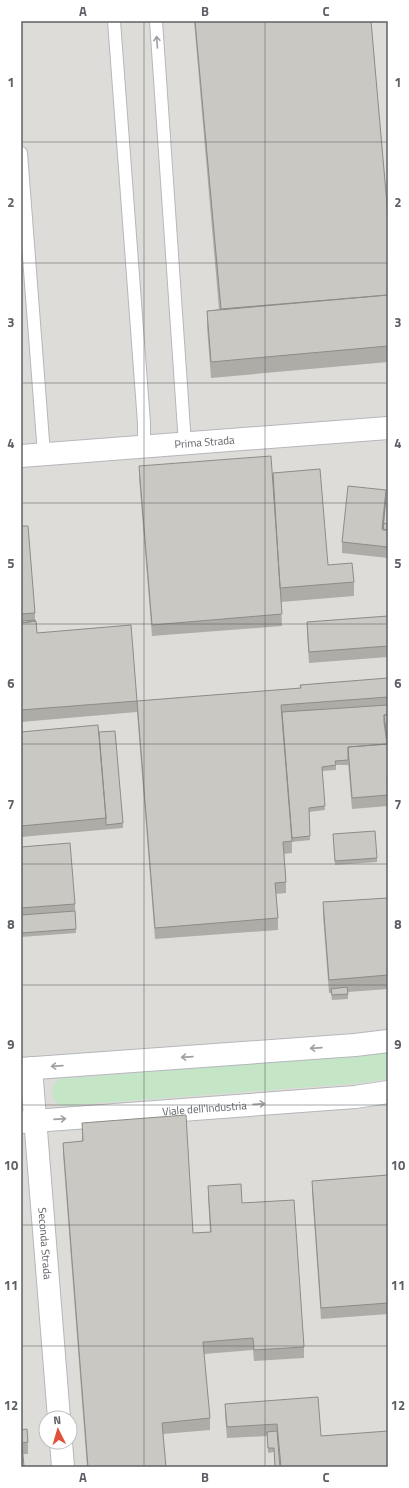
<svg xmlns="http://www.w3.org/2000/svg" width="409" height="1488" font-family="'Titillium Web',sans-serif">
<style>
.industrial{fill:#dedcd8;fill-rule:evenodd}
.green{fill:#c4e5c6}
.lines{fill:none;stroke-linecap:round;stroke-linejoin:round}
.lane-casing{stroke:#b6b7bc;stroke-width:14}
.street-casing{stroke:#b6b7bc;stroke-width:24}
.secondary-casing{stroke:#b4b7bc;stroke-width:24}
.lane{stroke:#fff;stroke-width:12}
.street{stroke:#fff;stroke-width:22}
.secondary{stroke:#fff;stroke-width:22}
.wall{fill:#aeaca7}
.shaded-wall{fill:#8d8c88}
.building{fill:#cac8c2;stroke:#8d8c88}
.oneway{stroke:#9ea0a3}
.grid{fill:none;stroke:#5d6065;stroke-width:1;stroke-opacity:0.55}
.labels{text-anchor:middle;stroke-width:3.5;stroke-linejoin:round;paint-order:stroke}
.street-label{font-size:11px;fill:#5d6065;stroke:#fff}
.neatline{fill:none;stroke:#5d6065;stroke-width:1.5}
.grid-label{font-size:13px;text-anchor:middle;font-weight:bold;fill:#5d6065}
</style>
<rect width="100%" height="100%" fill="#efede6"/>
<!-- industrial -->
<path class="industrial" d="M21,21h367v1446h-367zM46,1418h24v24h-24z"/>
<!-- green -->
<path class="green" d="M388,1050v29l-27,4 -300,23c-11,-8 -12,-17 -2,-27l298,-23z"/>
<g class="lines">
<defs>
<path id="lane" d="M114,21l30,402v24
M156,21l29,423
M21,153l23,301"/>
<g id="street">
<path id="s1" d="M21,456l367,-28"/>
<path id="s2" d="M31,1068l28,350"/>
<path d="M61,1442l2,25"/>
</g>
<g id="secondary">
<path d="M21,1069l334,-24 33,-4"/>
<path id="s3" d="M21,1122l334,-25 33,-5"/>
</g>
</defs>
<!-- lane casing -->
<use href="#lane" class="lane-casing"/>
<!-- street casing -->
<use href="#street" class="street-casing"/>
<!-- secondary casing -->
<use href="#secondary" class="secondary-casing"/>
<!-- lane -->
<use href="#lane" class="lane"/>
<!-- street -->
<use href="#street" class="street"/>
<!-- secondary -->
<use href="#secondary" class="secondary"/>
</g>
<!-- wall -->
<path class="wall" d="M194,21h177l17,195v146l-177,16 -4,-51v-16l12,-2z
M139,466l133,7 56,92 26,17v14l-73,6 1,24 -130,10 -13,-158z
M386,502l-2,21 4,1v34l-46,-5v-11z
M21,526l14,87v7l2,13 100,68 163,-13v-3l88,-7v128l-36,3 -4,-46v2h-12v5l-14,1 3,39 -16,2 1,28 -18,2v11l-8,1 2,28v11l-10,1 2,24v12l-123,9 -18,-227 -116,10z
M388,616v41l-79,6 -2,-30v-11z
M21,732h78l24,91v5l-102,9z
M333,834l44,24v4l-42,3z
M21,847l54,57 1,29 -55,4z
M388,898v91l-40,3v7l-16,1 -1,-7h-2l-6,-77v-14z
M82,1123l111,110 17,-1 -2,-35v-11l34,17 62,144v11l-50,3 -1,-11 -49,4 6,64v12l-47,4 3,33h-79l-24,-313v-11l19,-2z
M388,1175v139l-67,5 -9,-127v-11z
M225,1404l96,32 67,31h-113l-1,-15 -6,1 -1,-17 -40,2 -2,-23z
M21,1430l7,12v12h-5z"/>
<!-- shaded-wall -->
<path class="shaded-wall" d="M386,490v12l-3,34 -1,-7z"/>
<!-- building -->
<path class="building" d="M195,21h176l17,195v79l-167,14z
M388,295v51l-177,16 -4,-51z
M271,456l11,158 -130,11 -13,-159z
M320,469l8,96 24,-2 2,19 -74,6 -7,-115z
M348,486l38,4 -4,39 6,1v17l-46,-5z
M384,523l4,1v6h-5z
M21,526h7l7,87 -14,1z
M388,616v30l-79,6 -2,-30z
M35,620l1,1 -15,2v-2z
M36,621l1,12 94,-8 6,76 -116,9v-87z
M388,678v19l-107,8 11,136 -9,1 3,40 -11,1 3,35 -123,10 -18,-227 164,-13 -1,-3z
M388,705v10h-4v7l3,22 -39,3v13l-13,1 1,4 -14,2 3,39 -16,2 1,28 -18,2 -10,-126z
M384,715h4v62h-1l1,18 -36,3 -4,-51 40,-3z
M98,725l8,93 -85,8v-94z
M115,731l8,92 -17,2v-7l-7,-86z
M375,831l2,27 -42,3 -2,-27z
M70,843l5,61 -54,4v-61z
M388,898v77l-59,5 -6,-78z
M75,911l1,18 -55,4v-18z
M347,987l1,7 -16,1 -1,-6z
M186,1115l7,118 18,-1 -3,-46 33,-2 1,19 52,-3 10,147 -50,3 -1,-12 -50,4 7,76 -48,5 4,44h-78l-25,-324 20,-2 -1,-18z
M388,1175v128l-67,5 -9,-127z
M318,1397l3,39 67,-5v36h-107l-4,-43 -50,3 -2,-23z
M27,1429l1,13 -6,1 2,24h-3v-37z
M277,1431l3,36h-5l-1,-19h-6l-1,-16z"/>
<!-- one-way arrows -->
<defs><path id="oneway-shaft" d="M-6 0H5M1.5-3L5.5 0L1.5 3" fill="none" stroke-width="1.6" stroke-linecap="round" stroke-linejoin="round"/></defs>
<g class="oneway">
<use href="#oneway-shaft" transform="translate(157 42) rotate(-94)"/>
<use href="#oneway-shaft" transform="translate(316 1048) rotate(176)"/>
<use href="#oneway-shaft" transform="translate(187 1057) rotate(176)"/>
<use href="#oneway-shaft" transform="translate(57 1066) rotate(176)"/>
<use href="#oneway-shaft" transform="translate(259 1104) rotate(-4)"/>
<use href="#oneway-shaft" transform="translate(60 1119) rotate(-4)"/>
</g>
<!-- grid -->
<path class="grid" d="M144,21v1446M265,21v1446M21,142h367M21,263h367M21,383h367M21,503h367M21,624h367M21,744h367M21,864h367M21,985h367M21,1105h367M21,1225h367M21,1346h367"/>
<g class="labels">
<!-- street labels -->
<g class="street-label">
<text dy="4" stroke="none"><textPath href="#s1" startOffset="184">Prima Strada</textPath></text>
<text dy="4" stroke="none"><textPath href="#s3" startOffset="184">Viale dell'Industria</textPath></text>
<text dy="4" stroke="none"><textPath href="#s2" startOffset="176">Seconda Strada</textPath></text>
</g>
</g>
<!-- border -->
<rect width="409" height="1488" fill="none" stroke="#ffffff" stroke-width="44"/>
<!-- north arrow -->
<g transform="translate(58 1430) rotate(355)"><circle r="19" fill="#ffffff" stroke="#bebfc1"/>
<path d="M0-3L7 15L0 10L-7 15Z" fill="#df513b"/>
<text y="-6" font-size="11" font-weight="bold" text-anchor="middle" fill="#5d6065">N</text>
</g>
<rect x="22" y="22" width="365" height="1444" class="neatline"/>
<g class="grid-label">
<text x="83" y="16">A</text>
<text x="205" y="16">B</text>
<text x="326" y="16">C</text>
<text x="11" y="87">1</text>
<text x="398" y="87">1</text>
<text x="11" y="207">2</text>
<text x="398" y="207">2</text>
<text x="11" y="327">3</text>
<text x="398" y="327">3</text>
<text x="11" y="448">4</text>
<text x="398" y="448">4</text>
<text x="11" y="568">5</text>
<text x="398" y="568">5</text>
<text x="11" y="688">6</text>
<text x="398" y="688">6</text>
<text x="11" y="809">7</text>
<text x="398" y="809">7</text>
<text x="11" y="929">8</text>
<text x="398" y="929">8</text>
<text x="11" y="1049">9</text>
<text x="398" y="1049">9</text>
<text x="11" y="1170">10</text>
<text x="398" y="1170">10</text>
<text x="11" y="1290">11</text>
<text x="398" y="1290">11</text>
<text x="11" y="1410">12</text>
<text x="398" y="1410">12</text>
<text x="83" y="1482">A</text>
<text x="205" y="1482">B</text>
<text x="326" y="1482">C</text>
</g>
</svg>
